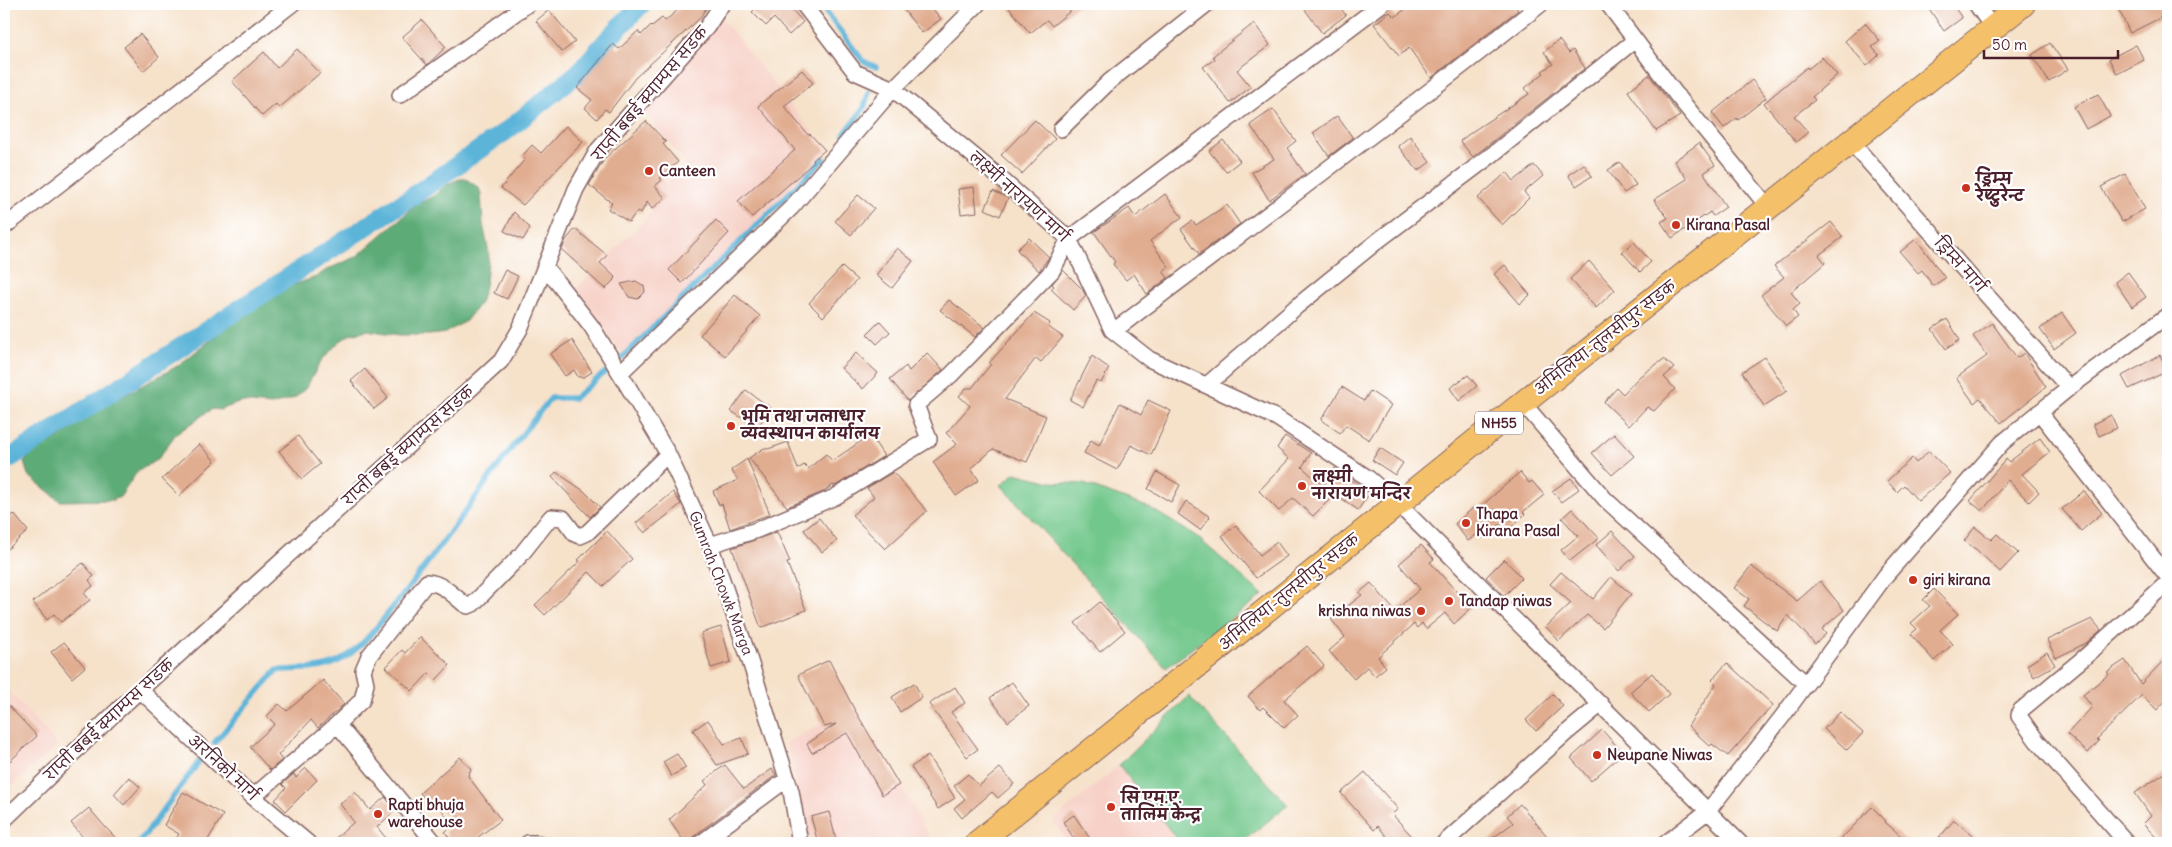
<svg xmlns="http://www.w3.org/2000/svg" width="2172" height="847" font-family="Delius,'Playpen Sans Deva',sans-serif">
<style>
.built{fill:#f7d1c7}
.green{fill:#72c78c;stroke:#5e735c}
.forest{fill:#5dac78;stroke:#546652}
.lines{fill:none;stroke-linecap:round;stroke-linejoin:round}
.stream{stroke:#5cb4d9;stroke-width:5.5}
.canal{stroke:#5cb4d9;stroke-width:19}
.building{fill:#e1ad91}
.street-casing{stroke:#866362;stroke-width:18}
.primary-casing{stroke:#866362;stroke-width:26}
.street{stroke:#fff;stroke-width:15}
.primary{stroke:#f4c16a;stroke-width:24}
.poi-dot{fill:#c8321e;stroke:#fff;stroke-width:2}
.labels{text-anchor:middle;stroke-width:4.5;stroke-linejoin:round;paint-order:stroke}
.shield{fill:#fff;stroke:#80626b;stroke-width:1}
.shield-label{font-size:14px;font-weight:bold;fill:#4a1f2b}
.street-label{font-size:15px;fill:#4a1f2b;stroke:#fff}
.poi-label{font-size:15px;font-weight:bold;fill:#4a1f2b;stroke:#fff;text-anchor:start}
</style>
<rect width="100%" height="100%" fill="#fff"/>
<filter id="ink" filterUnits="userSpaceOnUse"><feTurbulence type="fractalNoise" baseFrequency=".02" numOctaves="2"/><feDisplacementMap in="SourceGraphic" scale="10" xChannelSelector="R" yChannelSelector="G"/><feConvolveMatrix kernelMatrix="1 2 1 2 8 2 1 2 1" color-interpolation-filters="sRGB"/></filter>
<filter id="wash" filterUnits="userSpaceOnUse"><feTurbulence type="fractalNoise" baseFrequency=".0096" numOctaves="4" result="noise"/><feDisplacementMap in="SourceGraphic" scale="20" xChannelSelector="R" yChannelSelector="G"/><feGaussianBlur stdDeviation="1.12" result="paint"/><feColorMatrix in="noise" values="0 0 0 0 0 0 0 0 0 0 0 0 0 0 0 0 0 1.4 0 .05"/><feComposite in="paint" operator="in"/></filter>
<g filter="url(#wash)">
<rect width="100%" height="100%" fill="#f6e1c9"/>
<!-- built -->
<path class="built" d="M721,17l106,134 -204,204 -47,-66 76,-77 -36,-44 20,-18 30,33 20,-18 -44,-57z
M4,685l54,60 -54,48z
M855,705l78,138h-122l-25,-100z
M1119,765l61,78h-111l-16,-22z"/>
<!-- green -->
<path class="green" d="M1015,473l36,9 33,2 66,24 46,28 67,59 -97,73 -165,-183z
M1189,696l99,109 -47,38h-61l-61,-78z"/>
<!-- forest -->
<path class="forest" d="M459,179h7l13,9 2,7 2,29 6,29 -3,29 -6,21 -14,18 -21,12 -15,2h-31l-32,-5 -16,4 -12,8 -18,19 -15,27 -11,10 -23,7 -31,-3 -21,8 -7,-1 -6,3 -32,23 -17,24 -21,13 -17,25 -7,3 -53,1 -32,-26 -4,-13 10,-11 20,-10 42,-30 83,-46 68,-54 32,-21 37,-13 12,-8 28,-12 60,-52 19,-10 11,-10z"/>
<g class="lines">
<!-- stream -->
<path class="stream" d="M825,11l38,50 13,6
M844,135l20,-27 5,-16
M622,358l202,-199
M214,743l63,-73c19,-1 42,1 60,-8 23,-10 45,-42 61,-61 53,-66 99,-138 153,-203h23l34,-28
M139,843l62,-84"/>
<!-- canal -->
<path class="canal" d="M4,462l403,-262 102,-71 70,-57 28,-32 35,-36"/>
</g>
<g id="blocks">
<!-- building -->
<path class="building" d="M685,4h24l-10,15 -64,59 -26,34 -4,-3 -8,10 -12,-11 7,-8 -15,-12 36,-44 6,5 19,-18 3,4 10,-10 1,1 10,-8 3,3z
M760,4h29l-1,1 15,17 -14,13 -15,-17 -8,8 -14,-14z
M899,4h30l12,15 -19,14z
M1006,4h73l-27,22 -5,-6 -17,13z
M1301,4h36l9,11 -24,18z
M1412,4h101l5,6 -87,68 -22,-30 -10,8 -25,-32 16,-12 5,5z
M1926,4h26l10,14 -18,13z
M2116,4h52v10l-38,19z
M549,10l26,32 -13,10 -26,-31z
M422,20l24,27 -19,18 -25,-28z
M1254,23l16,22 -33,25 14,17 -21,16 -27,-36 12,-8 -2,-3z
M1865,23l15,18 -8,6 7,8 -12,11 -22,-25z
M140,34l19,23 -16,14 -19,-24z
M1559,40l10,13 4,-3 12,18 -112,89 -13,-16 13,-10 56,-37 -4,-6 19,-15 -2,-2 11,-7 -9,-12z
M2050,43l18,26 -19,13 -17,-27z
M2136,45l8,15 -27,14 -8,-15z
M297,49l23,24 -41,35 -3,-4 -14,12 -30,-35 32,-29 13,16z
M1822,57l15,18 -25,22 3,3 -21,16 14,16 -12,10 -32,-39 43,-36 1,2z
M802,70l11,13 -29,23 24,29 2,-1 15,16 -12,10 1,2 -62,55 -14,-16 57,-51 -37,-44z
M1649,75l31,41 -24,15 -28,-40z
M1752,80l14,18 -28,22 -1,-2 -13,10 -12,-15z
M2098,94l12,22 -24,13 -12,-22z
M1273,109l23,32 -9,7 18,26 -36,26 -17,-28 22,-13 -24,-34z
M1337,116l16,22 -24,18 -16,-23z
M1035,120l20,19 -33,35 -21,-19z
M646,121l20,21 -3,2 15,18 -18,16 2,2 -7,6 10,12 -13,11 -5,-7 -6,11 -4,-2 -8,11 -21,-13 4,-6 -23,-18 16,-27z
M566,126l17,16 -60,63 -22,-17 24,-29 -3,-3 10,-11 9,8z
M1410,136l20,26 -12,9 -20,-25z
M1223,140l17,21 -14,11 -17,-21z
M1699,143l16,22 -11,8 22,34 -13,9 -3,-4 -38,26 -11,-16 7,-4 -14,-18 33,-21 -13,-18z
M1620,162l16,23 -12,8 -16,-23z
M1584,164l8,12 -16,10 -8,-11z
M1534,165l9,11 -19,16 5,6 -27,27 -24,-27 29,-26 7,9z
M2125,174l20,35 -23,13 -21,-35z
M974,187l3,25 -16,2 -3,-25z
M993,191l15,7 -8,18 -15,-7z
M1165,194l17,23 -32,24 19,26 -6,4 5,7 -21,16 -13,-20 -8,6 -13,-16 2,-2 -21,-30 35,-24 6,9z
M858,195l16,13 -23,27 -16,-14z
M1227,205l13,19 -41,30 -18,-25 11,-8 4,4z
M514,212l16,16 -7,12 -19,-9z
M716,220l13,13 -47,50 -13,-13z
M1831,222l12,15 -24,18 6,8 -34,29 9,12 -7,6 5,7 -12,9 -25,-31 23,-18 -10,-11z
M575,229l32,26 -7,8 16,15 -11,11 -43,-39 4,-10z
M1029,238l20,19 -10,14 -22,-21z
M1916,239l29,39 -12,8 -11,-16 -4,3 -18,-21z
M1634,242l17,20 -11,10 -18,-20z
M897,248l16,13 -21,27 -16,-13z
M1589,261l26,29 -19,18 -26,-29z
M1505,265l25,30 -10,9 -26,-30z
M842,267l15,13 -34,37 -14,-14z
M505,270l13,6 -11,23 -13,-6z
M1063,270l19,19 4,7 -13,14 -22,-21 3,-3 -2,-2z
M2128,272l18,25 -14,10 -17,-25z
M636,281l8,5 1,6 -7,7 -9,-2 -8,-13z
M735,295l25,21 -35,40 -25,-21z
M949,300l35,27 -9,10 -35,-27z
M1034,313l16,10 -2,4 15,10 -22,25 -5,-4 -31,41 41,17 -19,46 -34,-13 -22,20 8,11 -23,16 -23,-34 24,-18 -11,-11 24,-27 -11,-10 7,-8h6l19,-24 -2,-1z
M2062,313l14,20 -22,16 -14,-20z
M1947,319l13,21 -14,9 -14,-20z
M880,321l10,11 -13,12 -10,-10z
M1992,323l25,35 7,-5 22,34 -45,36 -21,-25 -6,5 -18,-25 31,-22 -14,-20z
M572,340l20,32 -8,5h-6l-4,-7 -9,6 -15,-22z
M856,353l22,20 -15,16 -22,-21z
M927,353l16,17 -35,31 -18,-22 16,-13 3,5z
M2160,355l8,16 -39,18 -7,-13z
M1092,356l17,12 -8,15 -5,-2 -13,26 -13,-7z
M1765,357l22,34 -23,15 -22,-34z
M1664,359l10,9 -10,9 11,12 -21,22 -7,-4 -18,19 -25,-24 13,-14 6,6 17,-18z
M365,369l23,29 -14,11 -23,-28z
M1468,375l9,11 -18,15 -9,-13z
M1342,387l22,14 6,-10 21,14 -22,35 -23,-15 -6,8 -19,-13z
M746,390l25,18 -14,20 -26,-17z
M1148,400l23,11 -20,44 -20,-10 -14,25 -33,-17 7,-13 8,5 21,-42 21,12z
M2111,415l6,13 -18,8 -6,-12z
M1614,434l20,22 -22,19 -20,-22z
M870,435l14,21 -49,30 -2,-1 -10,7 -36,15 -38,-49 15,-10 4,1 20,-7 10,27 6,-4 4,4 18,-15 6,7z
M298,436l22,28 -18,15 -23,-28z
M1285,436l26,17 -9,14 21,19 12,-18 35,25 -12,17 -23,-16 -22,22 -20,-18 -14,13 -20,-20 30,-32 -12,-11z
M2040,438l10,14 -28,22 17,18 -10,10 -21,-22 -26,31 -12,-10 36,-42 3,3z
M199,444l16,17 -36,35 -17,-17z
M1380,448l23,15 -8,12 -23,-15z
M1929,451l21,22 -32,28 -14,-16 -7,7 -10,-11 25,-23 4,5z
M747,459l23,55 -40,15 -8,-25 -3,1 -6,-14 25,-11 -7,-10z
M556,472l28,19 16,16 -10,10 -38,-40z
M893,472l34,39 -42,38 -33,-34 22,-18 -7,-9z
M1157,472l23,13 -9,17 -23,-13z
M1520,472l9,11 3,-2 12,14 -21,17 2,2 -18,17 -7,-7 -17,14 -4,-5 -11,8 -13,-17 20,-18 3,3z
M1571,478l8,11 -18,13 -9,-11z
M2084,491l18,22 -21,18 -19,-22z
M673,492l8,12 -36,29 -9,-10z
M1186,501l24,16 -10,13 -22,-16z
M1572,509l27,29 -29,23 -9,-11 17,-14 -16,-18z
M14,514l14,17 -24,21v-29z
M819,518l18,23 -15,11 -18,-22z
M1236,525l24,30 17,-13 10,14 -31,22 -34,-42z
M1975,527l16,13 6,-6 21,19 -18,19 -23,-22 -13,-9z
M607,531l25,28 -29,27 -14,-14 -44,43 -10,-10 45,-44 -2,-1z
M1612,531l23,25 -16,15 -23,-26z
M777,532l13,30 -3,1 19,47 -45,18 -29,-80z
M1421,545l13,14 -4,3 41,46 -17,16 -9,-11 -19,16 -4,-6 -5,5 -3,-4 -36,33 8,10 -11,9 -8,-9 -13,12 -25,-28 16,-14 -14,-18 31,-24 -3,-2 12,-10 23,27 4,-2 22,-19 -21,-25z
M1504,559l18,19 -18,18 -18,-19z
M83,563l11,13 -5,4 4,6 -9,7 6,7 -29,22 -7,-8 -7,6 -14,-18z
M1751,566l46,35 23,-20 24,29 -22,19 4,5 -11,10 -27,-29 -11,16 -33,-25 5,-7 -15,-11z
M1561,572l32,27 18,-22 20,17 -28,34 -16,-13 -28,26 -13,-14 25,-24 -21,-19z
M1934,589l24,25 -18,16 13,14 -19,17 -23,-27 6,-5 -6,-6 19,-17 -7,-6z
M1100,602l25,29 -25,21 -25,-29z
M2092,619l9,11 -15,13 -30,15 -9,-18z
M721,627l10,35 -20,6 -10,-35z
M420,637l30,28 -14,15 -7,-7 -17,18 -26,-24 16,-17 3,3z
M64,642l21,25 -13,11 -21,-26z
M1307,646l17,20 -40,34 14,15 -14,13 -21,-21 -3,3 -12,-14z
M2047,652l8,13 -21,12 -7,-12z
M2168,656v42l-11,12 -15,-15 -45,44 2,2 -11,12 -21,-19 25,-27 -9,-12 26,-21 -2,-2 18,-12 16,24z
M829,660l24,47 46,78 -17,10 -35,-62 -35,20 -5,-9 29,-20 -12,3 -26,-52z
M1727,663l46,42 -45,51 -16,-12 -2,2 -22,-20 28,-42 -4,-4z
M1652,673l17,21 -20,18 -19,-20z
M323,680l21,24 -26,24 -7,-8 -33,35 4,5 -12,10 -20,-23 25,-23 -8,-8 12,-12 8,7z
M1012,682l17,24 -21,16 -18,-24z
M914,683l8,14 -22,15 -8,-15z
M955,687l10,16 -14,9 27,37 -11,8 -38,-53z
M1553,694l10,12 -27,25 -10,-11z
M4,701l33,35 -27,25 -6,-7z
M1840,712l23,21 -16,17 -23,-21z
M708,720l16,24 18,-6 6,16 -31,11 -24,-35z
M1602,730l21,23 -32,28 -20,-23z
M677,754l9,14 -15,8 -8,-14z
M928,756l27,42 -17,11 -27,-42z
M460,757l11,12 -3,7 33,44 -31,23h-17l-8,-11 8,-7 -18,-24 -5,4 -10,-12z
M725,765l19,24 28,-20 4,6 -81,60 -3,8h-7l-16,-23 38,-35 -3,-4z
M306,768l11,12 -31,31 -11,-11 11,-12 -4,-4 12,-10 2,4z
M1000,768l14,16 -16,14 -6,-6 -30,26 -8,-10 11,-9 -11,-13 14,-12 11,12z
M2168,771v72h-6l-19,-19 8,-8 -16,-23z
M1365,772l33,37 -6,5 26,29h-26l-14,-17 -4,4 -33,-37z
M129,777l11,10 -16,18 -10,-11z
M183,792l40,23 -17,28h-33l6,-9 -15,-9z
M355,792l15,18 15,-13 11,13 -19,17 13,16h-60l24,-21 -14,-18z
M1520,804l33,39h-67l27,-20 -6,-7z
M1872,807l14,14 -1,1 24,21h-72z
M89,808l17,20 15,15h-33l-17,-20z
M829,812l8,31h-19l-7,-26z
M1074,815l19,28h-16l-14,-21z
M1954,820l28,23h-47z"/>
</g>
</g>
<g filter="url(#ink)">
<use href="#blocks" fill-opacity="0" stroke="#866362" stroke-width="1"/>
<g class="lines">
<defs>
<path id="street" d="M803,4l52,68 38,17 100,83 76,67 43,91 37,29 128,59 91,60 31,27 341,338
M1608,4l67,89 94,115
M1976,4l17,24
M400,95l128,-91
M1061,129l49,-48 97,-77
M1851,142l218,246
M4,227l288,-223
M546,268l46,59 28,46 48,81 42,91 39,113 42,133 9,52
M1115,330c142,-108 286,-215 426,-326
M620,373l172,-166 101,-118 85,-85
M1207,385l89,-78 84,-68 113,-85 142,-114
M1523,403l82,96 201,185
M2039,412l129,165
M710,545l47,-15 78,-33 94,-58 -13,-34 35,-30 101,-104 17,-32 313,-235
M140,690l113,107 55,46
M337,724l98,119
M253,797l80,-69 29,-28 4,-16 -3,-14 6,-14 58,-74c15,1 26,13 37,22l4,2 5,-2 47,-48 31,-39 12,1 12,16 5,2 7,-3 81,-79
M4,820l114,-110 383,-349 19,-32 56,-140 22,-39 109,-123 15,-23
M528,843h10
M701,843l86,-64
M1444,843l121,-109 36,-30
M1666,843l42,-32 74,-94 104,-142 116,-132 67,-55 99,-73
M2127,843l-90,-102 -18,-25 1,-5 66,-55 82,-74"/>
<path id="primary" d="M977,843l546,-440 500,-399"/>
</defs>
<!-- street casing -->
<use href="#street" class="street-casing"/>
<!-- primary casing -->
<use href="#primary" class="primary-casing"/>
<!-- street -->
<use href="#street" class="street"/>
<!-- primary -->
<use href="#primary" class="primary"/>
</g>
</g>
<!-- markers -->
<g class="poi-dot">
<circle cx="649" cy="171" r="5"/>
<circle cx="1966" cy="188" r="5"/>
<circle cx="1676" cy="225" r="5"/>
<circle cx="731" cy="426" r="5"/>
<circle cx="1302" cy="486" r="5"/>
<circle cx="1466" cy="523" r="5"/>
<circle cx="1913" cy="580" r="5"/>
<circle cx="1449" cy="601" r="5"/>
<circle cx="1421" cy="611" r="5"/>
<circle cx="1597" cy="755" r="5"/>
<circle cx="1111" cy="807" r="5"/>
<circle cx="378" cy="814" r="5"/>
</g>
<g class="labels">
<!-- shield labels -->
<rect class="shield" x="1475" y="411.5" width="48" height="23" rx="4"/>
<g class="shield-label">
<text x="1499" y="428">NH55</text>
</g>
<!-- street labels -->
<g class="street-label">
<text transform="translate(650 94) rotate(-50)" y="5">राप्ती बबई क्याम्पस सडक</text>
<text transform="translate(1019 197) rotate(42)" y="5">लक्ष्मी नारायण मार्ग</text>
<text transform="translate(1960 265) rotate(48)" y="5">ड्रिम्स मार्ग</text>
<text transform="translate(1605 338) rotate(-38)" y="5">अमिलिया-तुलसीपुर सडक</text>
<text transform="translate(408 446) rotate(-42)" y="5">राप्ती बबई क्याम्पस सडक</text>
<text transform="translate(721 583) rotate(69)" y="5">Gumrah Chowk Marga</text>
<text transform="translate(1289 592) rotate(-39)" y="5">अमिलिया-तुलसीपुर सडक</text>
<text transform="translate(109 720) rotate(-43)" y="5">राप्ती बबई क्याम्पस सडक</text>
<text transform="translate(223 768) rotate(43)" y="5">अरनिको मार्ग</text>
</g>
<!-- poi labels -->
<g class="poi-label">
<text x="659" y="176">Canteen</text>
<text x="1976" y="184">ड्रिम्स<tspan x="1976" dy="17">रेष्टुरेन्ट</tspan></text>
<text x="1686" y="230">Kirana Pasal</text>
<text x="741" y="422">भूमि तथा जलाधार<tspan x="741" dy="17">व्यवस्थापन कार्यालय</tspan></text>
<text x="1312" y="482">लक्ष्मी<tspan x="1312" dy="17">नारायण मन्दिर</tspan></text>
<text x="1476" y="519">Thapa<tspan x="1476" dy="17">Kirana Pasal</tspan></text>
<text x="1923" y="585">giri kirana</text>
<text x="1459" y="606">Tandap niwas</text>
<text x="1411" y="616" text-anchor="end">krishna niwas</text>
<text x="1607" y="760">Neupane Niwas</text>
<text x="1121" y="803">सि.एम्.ए.<tspan x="1121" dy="17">तालिम केन्द्र</tspan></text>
<text x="388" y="810">Rapti bhuja<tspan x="388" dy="17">warehouse</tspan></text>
</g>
</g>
<!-- margin -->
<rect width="2172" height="847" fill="none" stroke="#fff" stroke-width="20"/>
<!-- scale -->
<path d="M1984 50v8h134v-8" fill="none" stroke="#4a1f2b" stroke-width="2.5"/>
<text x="1992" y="50" font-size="15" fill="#4a1f2b" stroke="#ffffff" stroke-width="4" paint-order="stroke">50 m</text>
</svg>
